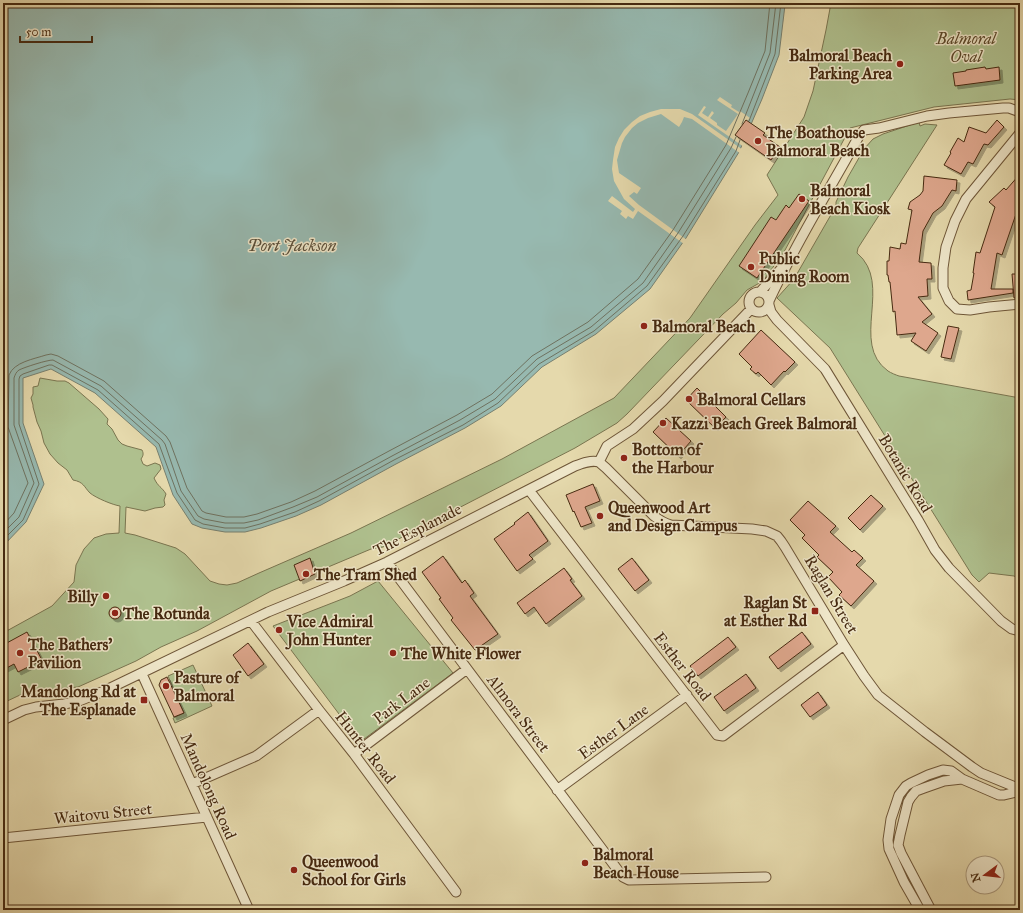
<svg xmlns="http://www.w3.org/2000/svg" width="1023" height="913" font-family="'IM FELL Great Primer',serif">
<style>
.green{fill:#afc08e;stroke:#7a7550}
.water{fill:#97b9b0;stroke:#778070}
.pier{fill:#e5d9ac}
.lines{fill:none;stroke-linecap:round;stroke-linejoin:round}
.shore{stroke:#6e7260;stroke-width:1}
.building{fill:#dea78d;stroke:#462a11;filter:url(#shadow)}
.minor-casing{stroke:#6e5638;stroke-width:11}
.minor{stroke:#eee6c9;stroke-width:9}
.poi-dot{fill:#8f2418;stroke:#eee6c9;stroke-width:1.5}
.labels{text-anchor:middle;stroke-width:3;stroke-linejoin:round;paint-order:stroke}
.park-label{font-size:16px;font-style:italic;fill:#5b482a;stroke:#eee6c9}
.poi-label{font-size:16px;font-weight:bold;fill:#462a11;stroke:#eee6c9;text-anchor:start}
.street-label{font-size:16px;fill:#462a11;stroke:#eee6c9}
.water-label{font-size:17px;font-style:italic;fill:#5a4e39;stroke:#eee6c9}
</style>
<defs>
<filter id="shadow"><feDropShadow dx="3" dy="3" stdDeviation="0" flood-color="#0004"/></filter>
</defs>
<rect width="100%" height="100%" fill="#e5d9ac"/>
<filter id="stains"><feTurbulence type="fractalNoise" baseFrequency=".005" numOctaves="4"/><feColorMatrix values="0 0 0 0 .2 0 0 0 0 .09 0 0 0 0 .02 0 0 0 .5 -.17"/></filter>
<radialGradient id="worn" r=".72"><stop offset=".6" stop-color="#630" stop-opacity="0"/><stop offset="1" stop-color="#630" stop-opacity=".3"/></radialGradient>
<!-- green -->
<path class="green" d="M831,3h189v97l-10,-1 -76,8 -84,21 -66,124 -21,29 -16,9 -11,13 -13,11 -96,100 -10,9 -42,25 -192,99 -12,2 -100,42 -74,40 -36,16 -25,14 -58,26 -44,4 -14,4 -17,8v-70l49,-27 22,-24 2,-17 8,-16 10,-11 12,-4 13,-1 1,-27c-7,-1 -24,-8 -30,-13 -6,-6 -6,-11 -17,-13l-6,-10 -9,-7 -8,-9 -6,-11 -3,-12 -4,-9 -4,-15v-2l-2,-7 2,-4v-7l5,-1 2,-8 17,3h8l4,2 30,26 9,10 -1,5 5,5 6,11 4,4 5,2 15,4c2,4 1,6 -1,9l2,5 4,2 8,-3 5,2 1,4 -7,9c4,9 8,9 12,16l-2,6 1,5 -2,2 -8,1 -10,3 -19,-4 -1,26 10,2 41,13 9,6 25,27 9,3 8,1 10,-2 22,-10 92,-40 151,-74 112,-61 76,-80 65,-93 23,-30 -11,-20 37,-58 9,-26 13,-61z
M919,122l1,4 5,-2 12,1 -79,123 -1,5c37,31 -8,90 31,118 3,2 8,4 11,5l121,22v181l-6,-3 -25,-3 -10,9 -7,-7 -142,-227 -53,-50 17,-19 42,-73v-4l12,-25 16,-28 9,-10 10,-5z
M378,581l75,92 -93,69 -87,-116 77,-30z
M193,665l19,41 -37,17 -2,-5 11,-5 -16,-37z"/>
<!-- water -->
<path class="water" d="M3,3h782v2l-6,50 -17,44 -23,53 -53,86 -36,51 -54,45 -54,33 -41,39 -36,22 -69,36 -75,41 -25,11 -35,12 -16,4h-20l-23,-4 -10,-4 -19,-29 -17,-48 -61,-54 -44,-24 -28,9v45l21,61 -18,38 -23,24z"/>
<!-- pier -->
<path class="pier" d="M720,97l12,8 -1,2 8,5 1,-1 10,7 -3,3 -1,-1 -11,15 11,8 -2,4 -46,-32 6,-9 2,1 -4,6 6,4 4,-6 2,2 -4,5 7,5v2l9,6 12,-17 -21,-14z
M661,109h19l12,5 51,36 -2,4 -49,-35 -8,-2 -2,5 -3,5 -18,-13 -13,4 -10,5 -6,5 -7,9 -3,6 -5,17 2,13 22,15 -4,6 -3,-2 -5,4 10,9 48,35 -3,4 -46,-33 -5,8 -5,-3 -2,3 -6,-5 2,-3 -14,-10 4,-5 21,16 2,-3 -11,-10 -10,-18 -2,-12 1,-9 2,-13 4,-9 5,-8 8,-8 8,-6 10,-4z"/>
<g class="lines">
<!-- shore -->
<path class="shore" d="M749,121l26,-67 6,-51
M742,124l28,-71 6,-50
M3,525l11,-12 14,-30 -20,-56 1,-52c5,-13 25,-16 37,-20l5,-1 7,2 46,25 62,55 4,6 17,46 15,23 4,2 20,4h18l13,-3 34,-12 24,-11 74,-40 68,-36 35,-21 40,-38 56,-34 50,-43 35,-49 53,-85 22,-52 17,-42 5,-48
M3,533l16,-16 15,-34 -20,-58v-47c1,-3 2,-6 5,-8 6,-3 28,-10 34,-10l48,26 61,54 3,4 16,47 17,25 6,3 21,4h19l14,-3 35,-13 24,-10 75,-41 68,-36 35,-21 42,-40 54,-32 52,-44 35,-50 53,-85 5,-11
M3,540l20,-20 16,-36 -20,-60v-45l1,-3 3,-2 26,-9h3l46,25 61,54 18,49 18,27 8,4 22,4h20l15,-4 35,-12 24,-11 75,-41 69,-35 35,-22 41,-39 55,-33 53,-45 36,-50 53,-85 4,-11"/>
</g>
<!-- building -->
<path class="building" d="M985,67l1,2 13,-2 1,13 -45,6 -2,-13 13,-2v-1z
M746,120l19,13 -2,2 17,12 -9,13 -36,-25z
M997,120l7,7 -16,18 -4,-1 -11,20 -5,-2 -7,12 -17,-9 7,-12 -1,-1 8,-14 6,4 5,-15 17,6z
M1020,174v36l-4,4 -14,41 -5,-2 -6,36h22v4l-45,7 -1,-9 4,-1 3,-17h-1l3,-21 4,1 15,-46 -6,-5 15,-14 2,2z
M924,176l33,4 -1,11 -4,-1 -10,16 -9,7 -10,18 -4,31 12,1 1,16h-5l1,17 -10,1 14,17 -10,8 16,11 -12,18 -15,-10 5,-8 -19,2 -2,-24 -2,1 -3,-30h-1l-1,-7h-1v-14h2l1,-14 10,2 1,-6 5,1 6,-34 -4,-1 2,-7 10,-7 3,-4z
M799,194l10,7 -52,77 -18,-12 32,-49 5,3 10,-15 3,3z
M1012,274h8v23l-6,1z
M948,326l11,2 -8,31 -10,-2z
M761,330l34,32 -10,10 -1,-1 -13,14 -13,-13 -2,2 -6,-5 2,-2 -13,-13z
M697,388l29,29 -11,11 -29,-28z
M666,418l25,23 -13,15 -25,-24z
M593,484l7,17 -15,6 7,16 -11,4 -7,-16 -1,1 -7,-17z
M871,495l12,11 -23,24 -12,-12z
M808,501l28,25 -6,6 22,20 2,-2 9,8 -7,7 18,16 -23,25 -12,-11 3,-3 -14,-15 5,-5 -16,-15 2,-2 -17,-17 3,-3 -15,-15z
M528,512l20,29 -19,14 4,4 -16,12 -23,-32 21,-15 -1,-1z
M443,556l19,27 3,-3 9,13 -4,3 28,38 -23,16 -24,-30 2,-2 -14,-19 2,-1 -19,-26z
M310,558l5,16 -15,7 -6,-16z
M632,558l17,22 -14,11 -17,-22z
M564,568l8,11 -2,1 12,16 -36,28 -12,-17 -9,7 -8,-11z
M109 613a6 6 0 1 1 12 0a6 6 0 1 1-12 0Z
M27,632l15,28 -24,12 -4,-8 -11,6v-25z
M802,632l9,12 -33,25 -9,-12z
M728,637l8,10 -38,29 -8,-10z
M248,643l16,21 -16,12 -15,-21z
M746,674l10,14 -32,23 -10,-14z
M167,677l17,36 -10,4 -15,-32 2,-5z
M818,692l9,13 -17,12 -9,-12z"/>
<g class="lines">
<defs>
<path id="minor" d="M1020,133l-54,66 -11,22 -9,26 -3,21v20l6,13 8,8 13,1 19,-3 31,-3
M749 302a10 10 0 1 1 20 0a10 10 0 1 1-20 0Z
M760,292l21,-23
M769,301c26,-57 60,-110 90,-165l5,-6 15,-2 48,-12 22,-3 54,-5h6l11,4
M769,305l2,7 6,8 48,49 93,151 17,30 14,18 52,53 11,8 8,2
M599,462l7,6 48,48c5,4 10,7 17,9l81,4 14,2 11,5 4,5 4,6 59,98 20,31 14,19 47,37 47,35 9,6 39,16
M599,462l8,-16 26,-17 30,-28 88,-92
M529,490l188,245 6,1 121,-91
M387,562l236,315 6,3 137,-3
M251,621l68,89 35,44 102,138
M142,674l107,236
M3,720l21,-10 12,-3 28,-3 15,-3 25,-10 164,-79 76,-31 43,-19 188,-96c8,-3 16,-6 24,-4
M354,754l113,-85
M192,784l64,-28 63,-46
M557,790l130,-95
M3,838l204,-21
M920,910l-16,-28 -15,-33 -1,-9 3,-21 8,-24 7,-9 5,-3 17,-8 15,-5 8,1 11,8 37,16h5l16,-4
M931,910l-30,-57 -3,-8 2,-10 8,-33 3,-5 5,-6 8,-3 20,-7 18,-2"/>
</defs>
<!-- minor casing -->
<use href="#minor" class="minor-casing"/>
<!-- minor -->
<use href="#minor" class="minor"/>
</g>
<!-- markers -->
<g class="poi-dot">
<circle cx="900" cy="64" r="4"/>
<circle cx="758" cy="141" r="4"/>
<circle cx="802" cy="199" r="4"/>
<circle cx="751" cy="267" r="4"/>
<circle cx="644" cy="326" r="4"/>
<circle cx="689" cy="399" r="4"/>
<circle cx="663" cy="423" r="4"/>
<circle cx="624" cy="458" r="4"/>
<circle cx="600" cy="516" r="4"/>
<circle cx="306" cy="574" r="4"/>
<circle cx="106" cy="596" r="4"/>
<rect x="811" y="607" width="8" height="8" rx="2"/>
<circle cx="115" cy="613" r="4"/>
<circle cx="279" cy="630" r="4"/>
<circle cx="20" cy="653" r="4"/>
<circle cx="393" cy="653" r="4"/>
<circle cx="166" cy="686" r="4"/>
<rect x="140" y="696" width="8" height="8" rx="2"/>
<circle cx="585" cy="863" r="4"/>
<circle cx="294" cy="870" r="4"/>
</g>
<g class="labels">
<!-- park labels -->
<g class="park-label">
<text x="966" y="44">Balmoral<tspan x="966" dy="18">Oval</tspan></text>
</g>
<!-- poi labels -->
<g class="poi-label">
<text x="892" y="61" text-anchor="end">Balmoral Beach<tspan x="892" dy="18">Parking Area</tspan></text>
<text x="766" y="138">The Boathouse<tspan x="766" dy="18">Balmoral Beach</tspan></text>
<text x="810" y="196">Balmoral<tspan x="810" dy="18">Beach Kiosk</tspan></text>
<text x="759" y="264">Public<tspan x="759" dy="18">Dining Room</tspan></text>
<text x="652" y="332">Balmoral Beach</text>
<text x="697" y="405">Balmoral Cellars</text>
<text x="671" y="429">Kazzi Beach Greek Balmoral</text>
<text x="632" y="455">Bottom of<tspan x="632" dy="18">the Harbour</tspan></text>
<text x="608" y="513">Queenwood Art<tspan x="608" dy="18">and Design Campus</tspan></text>
<text x="314" y="580">The Tram Shed</text>
<text x="98" y="602" text-anchor="end">Billy</text>
<text x="807" y="608" text-anchor="end">Raglan St<tspan x="807" dy="18">at Esther Rd</tspan></text>
<text x="123" y="619">The Rotunda</text>
<text x="287" y="627">Vice Admiral<tspan x="287" dy="18">John Hunter</tspan></text>
<text x="28" y="650">The Bathers'<tspan x="28" dy="18">Pavilion</tspan></text>
<text x="401" y="659">The White Flower</text>
<text x="174" y="683">Pasture of<tspan x="174" dy="18">Balmoral</tspan></text>
<text x="136" y="697" text-anchor="end">Mandolong Rd at<tspan x="136" dy="18">The Esplanade</tspan></text>
<text x="593" y="860">Balmoral<tspan x="593" dy="18">Beach House</tspan></text>
<text x="302" y="867">Queenwood<tspan x="302" dy="18">School for Girls</tspan></text>
</g>
<!-- street labels -->
<g class="street-label">
<text transform="translate(906 473) rotate(59)" y="6">Botanic Road</text>
<text transform="translate(417 529) rotate(-27)" y="6">The Esplanade</text>
<text transform="translate(832 594) rotate(59)" y="6">Raglan Street</text>
<text transform="translate(683 666) rotate(52)" y="6">Esther Road</text>
<text transform="translate(401 700) rotate(-37)" y="6">Park Lane</text>
<text transform="translate(519 713) rotate(53)" y="6">Almora Street</text>
<text transform="translate(613 731) rotate(-36)" y="6">Esther Lane</text>
<text transform="translate(366 747) rotate(52)" y="6">Hunter Road</text>
<text transform="translate(209 786) rotate(66)" y="6">Mandolong Road</text>
<text transform="translate(103 813) rotate(-6)" y="6">Waitovu Street</text>
</g>
<!-- water labels -->
<g class="water-label">
<text x="292" y="251">Port Jackson</text>
</g>
</g>
<!-- margin -->
<rect width="1023" height="913" fill="none" stroke="#e5d9ac" stroke-width="16"/>
<rect x="4" y="4" width="1015" height="905" fill="none" stroke="#462a11" stroke-width="2"/>
<rect x="8" y="8" width="1007" height="897" fill="none" stroke="#462a11"/>
<!-- north arrow -->
<g transform="translate(985 875) rotate(255)"><circle r="19" fill="#eee6c9" stroke="#ab9b7f"/>
<path d="M0-3L7 15L0 10L-7 15Z" fill="#8f2418"/>
<text y="-6" font-size="11" font-weight="bold" text-anchor="middle" fill="#462a11">N</text>
</g>
<!-- scale -->
<path d="M20 36v6h72v-6" fill="none" stroke="#462a11" stroke-width="2"/>
<text x="26" y="36" font-size="12" fill="#462a11" stroke="#eee6c9" stroke-width="3" paint-order="stroke">50 m</text>
<rect width="100%" height="100%" filter="url(#stains)"/>
<rect width="100%" height="100%" fill="url(#worn)"/>
</svg>
